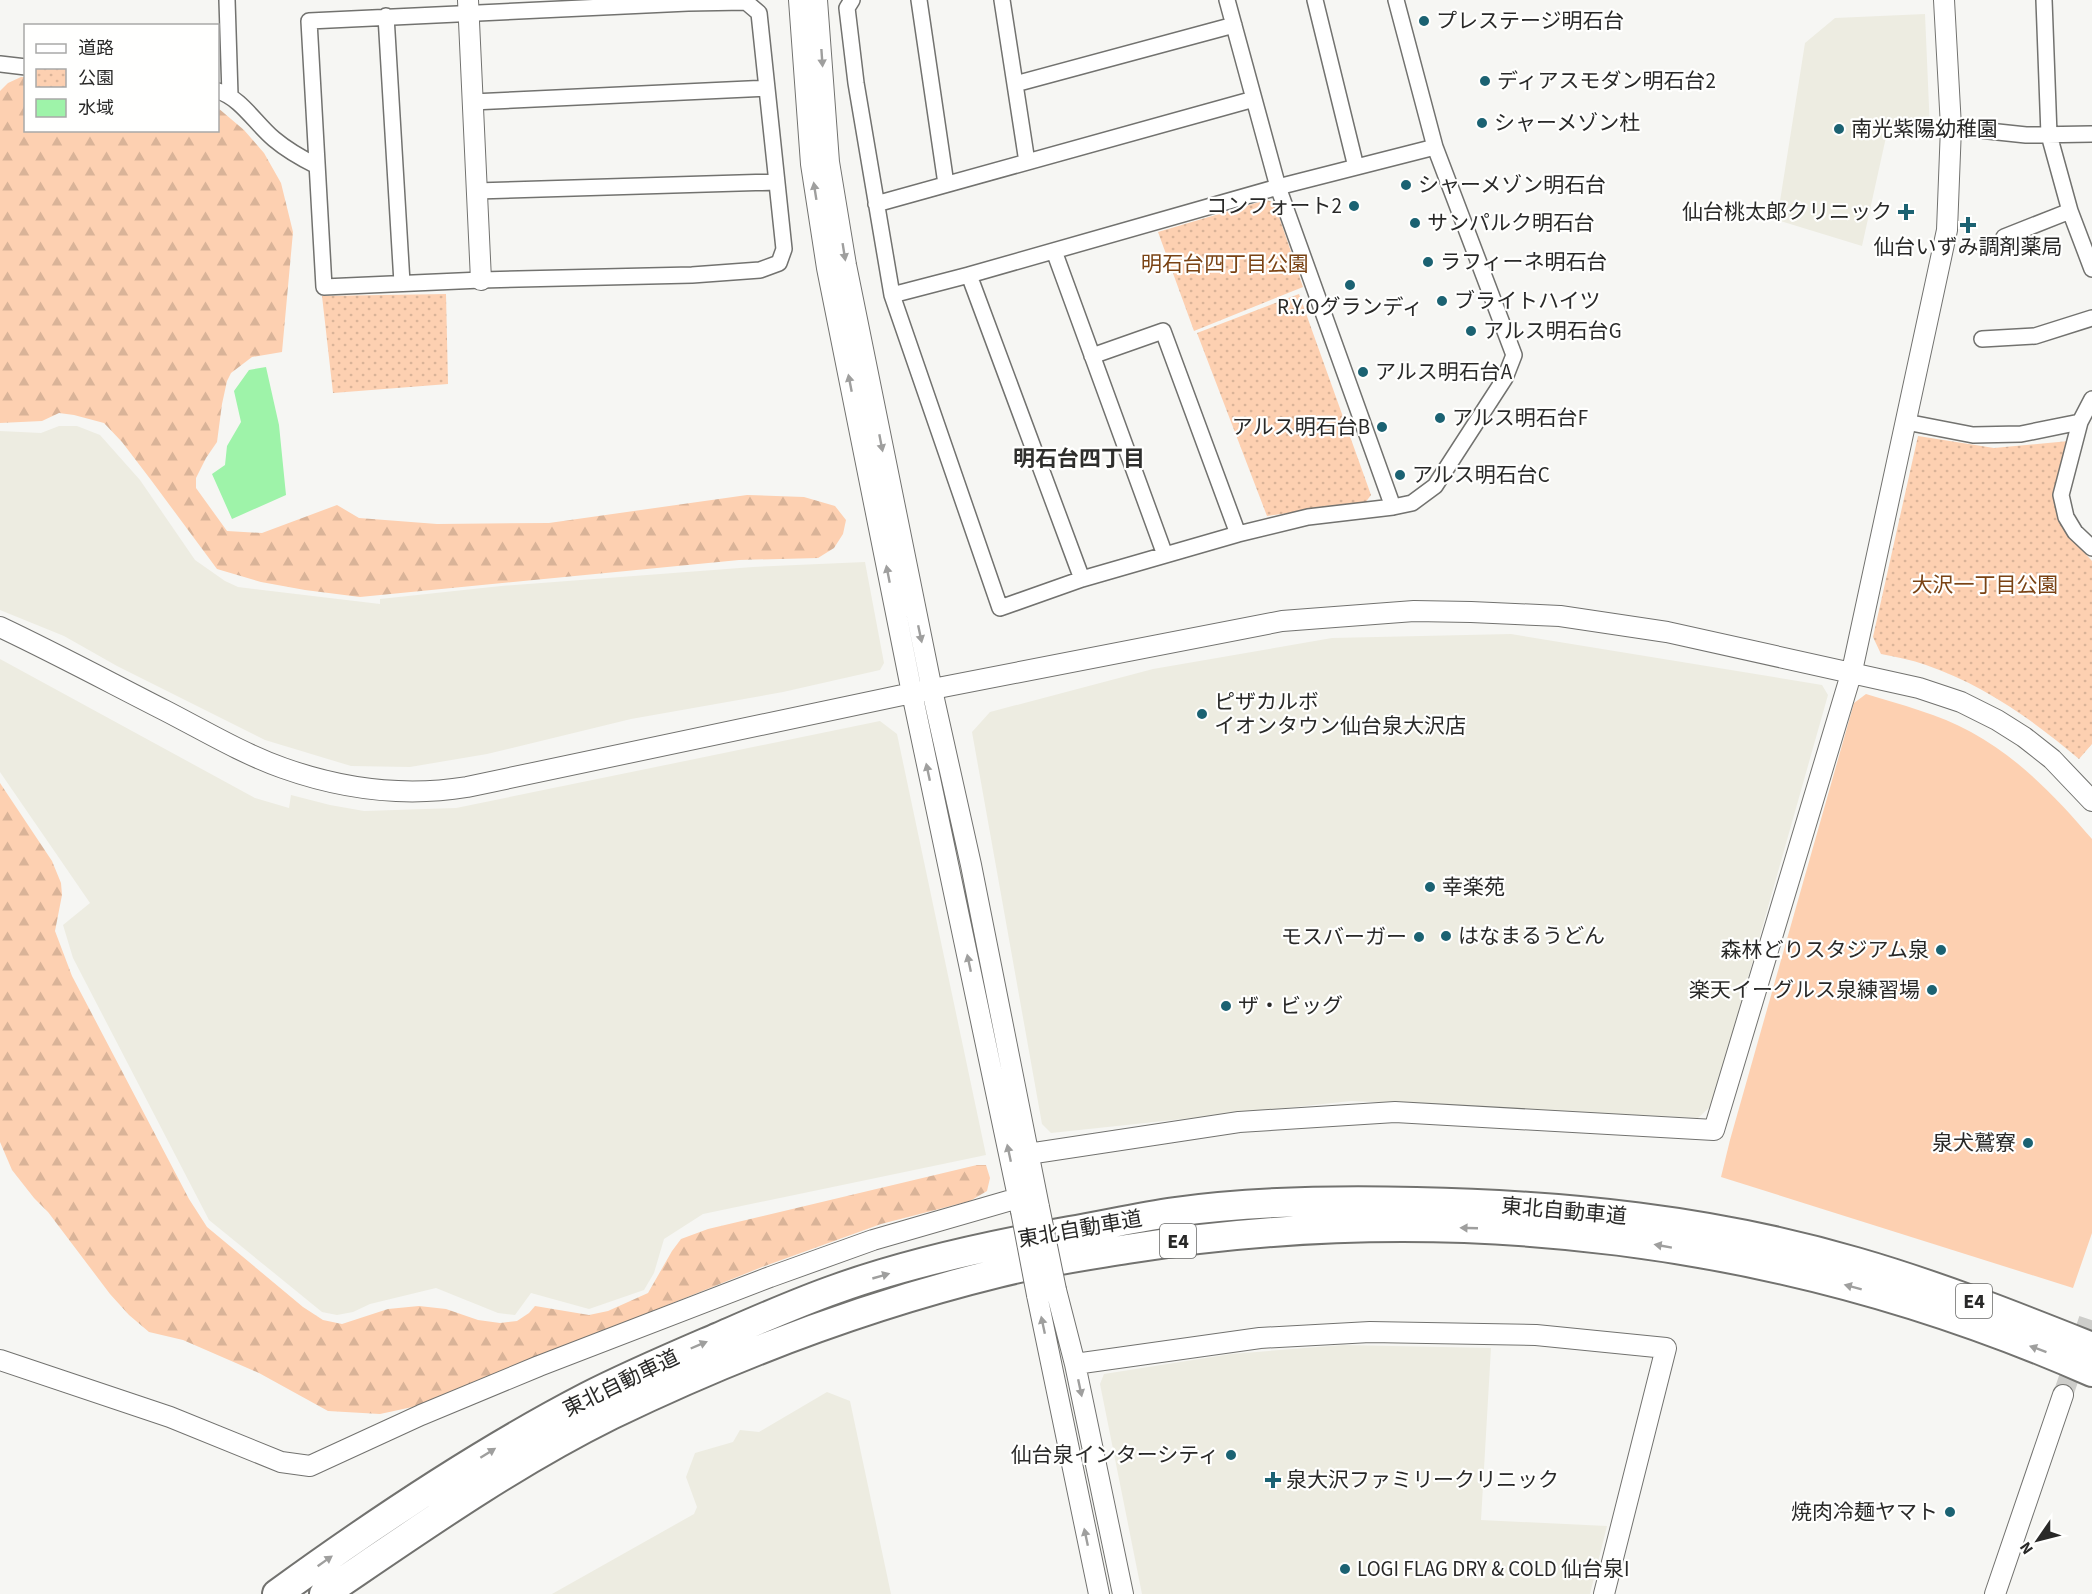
<svg xmlns="http://www.w3.org/2000/svg" width="2092" height="1594" font-family="'Source Sans 3','Noto Sans JP',sans-serif">
<style>
.built{fill:#edece1}
.grass{fill:#fdd0b1}
.forest{fill:url(#forest-firs)}
.park{fill:url(#park-dots)}
.water{fill:#9ef3a9}
.lines{fill:none;stroke-linecap:round;stroke-linejoin:round}
.tertiary-tunnel{stroke:#cdcdca;stroke-width:20;stroke-dasharray:20 10;stroke-linecap:butt}
.minor-casing{stroke:#72726f;stroke-width:18}
.tertiary-casing{stroke:#72726f;stroke-width:22}
.motorway-casing{stroke:#72726f;stroke-width:32}
.minor{stroke:#fff;stroke-width:15}
.tertiary{stroke:#fff;stroke-width:20}
.motorway{stroke:#fff;stroke-width:28}
.tertiary-bridge-casing{stroke:#72726f;stroke-width:22;stroke-linecap:butt}
.tertiary-bridge{stroke:#fff;stroke-width:20}
.oneway{fill:#9f9f9e}
.poi-dot{fill:#1b6272;stroke:#fffffe;stroke-width:2}
.labels{text-anchor:middle;stroke-width:4.5;stroke-linejoin:round;paint-order:stroke}
.shield{fill:#fffffe;stroke:#696968;stroke-width:1.5}
.shield-label{font-size:20px;font-weight:bold;fill:#292928}
.poi-label{font-size:21px;fill:#292928;stroke:#fffffe;text-anchor:start}
.park-label{font-size:21px;fill:#7a4314;stroke:#fffffe}
.street-label{font-size:21px;fill:#292928;stroke:#fffffe}
.neighbourhood-label{font-size:22px;font-weight:bold;fill:#2e2e2c;stroke:#fffffe}
</style>
<defs>
<pattern id="forest-firs" width="22" height="20" patternUnits="userSpaceOnUse" patternTransform="scale(1.5)"><rect width="22" height="20" fill="#fdd0b1"/><path d="M5 1l3.5 6h-7zM16 11l3.5 6h-7z" fill="#d9b398"/></pattern>
<pattern id="park-dots" width="8" height="8" patternUnits="userSpaceOnUse" patternTransform="scale(1.5)"><rect width="8" height="8" fill="#fdd0b1"/><path d="M2 2h.1M6 6h.1" fill="none" stroke="#d9b398" stroke-width="1.8" stroke-linecap="round"/></pattern>
</defs>
<rect width="100%" height="100%" fill="#f6f6f3"/>
<!-- built -->
<path class="built" d="M1925,14l5,116 -42,-2 -26,118 -85,-26 28,-177 30,-25z
M59,426h18l23,9 40,45 55,80 30,21 13,6 142,17v-5l121,-13 252,-19 112,-5 19,101 -4,7 -97,22 -152,27 -144,35 -77,13 -59,-1 -86,-26 -148,-74 -53,-30 -64,-26v-179l41,2z
M1511,634l311,51 6,10 -116,410 -14,13 -347,-17 -300,32 -9,-9 -70,-392 18,-20 163,-43 179,-31z
M0,659l255,139 34,10 2,-13 39,10 34,6 92,-3 424,-87 17,13 89,421 -283,59 -39,25 -10,34 -10,17 -55,19 -58,-16 -16,22 -17,-2 -62,-25 -66,16 -17,8 -16,3 -15,-3 -113,-92 -136,-262 -10,-33 27,-22 -90,-131z
M1343,1345l148,3 -10,172 126,6 -17,68h-448l-42,-210 4,-10 127,-20z
M827,1392l23,9 41,193h-339l142,-80 3,-7 -11,-30 9,-24 38,-11 7,-12 19,2z"/>
<!-- grass -->
<path class="grass" d="M1866,694c35,11 73,20 105,38 48,26 86,66 121,107v394l-19,55 -352,-111 9,-37 124,-437z"/>
<!-- forest -->
<path class="forest" d="M21,77h4l1,53h192v-22l26,22 20,23 17,30 12,49 -11,120 -30,5 -21,16 -4,8 -5,23 -5,38 -11,16 -10,20v10l31,43 35,2 75,-28 22,13 78,6 112,-1 198,-28 57,2 31,9 11,14 -3,14 -9,14 -16,10 -79,2 -379,37 -55,-7 -44,-8 -44,-13 -66,-89 -29,-38 -18,-19 -30,-8 -15,-2 -17,8 -42,2v-332l8,-8z
M0,783l52,78 9,22 1,12 -7,36 17,45 117,223 18,28 96,80 20,13 19,4 46,-15 31,-3 27,3 32,11 22,3 17,-2 12,-8 6,-7 54,9 19,-4 40,-18 24,-42 9,-12 27,-10 269,-64h9l4,13 -3,13 -17,10 -89,23 -119,43 -345,139 -37,8 -52,-3 -69,-38 -76,-33 -34,-8 -20,-17 -19,-21 -62,-82 -14,-14 -22,-28 -12,-28z"/>
<!-- park -->
<path class="park" d="M1266,200l8,2 29,85 -109,44 -36,-99z
M446,294l2,90 -115,9 -11,-97z
M1299,294l72,201 -6,8 -98,13 -70,-183z
M1918,436l76,12 75,-7 -13,50 16,48 20,22v183l-13,15c-46,-39 -95,-74 -153,-94 -14,-5 -30,-8 -45,-11l-8,-17z"/>
<!-- water -->
<path class="water" d="M266,367l13,58 7,70 -54,24 -20,-45 13,-9 2,-19 14,-24 -7,-31 15,-21z"/>
<g class="lines">
<!-- tertiary-tunnel -->
<path class="tertiary-tunnel" d="M2063,1395l29,-85"/>
<defs>
<path id="minor" d="M227,0l3,95
M852,0l-5,8 9,75 36,212 108,313 82,-29 156,-45 70,-17 85,-10 19,-4 23,-17 70,-108 9,-23 -79,-208 -39,-147
M919,0l27,184
M1002,0l25,162
M1227,0l51,187 115,320
M1315,0l41,167
M2044,0l5,135 21,76 22,58
M746,2l13,11 25,236 -5,14 -19,7 -68,5 -211,5 -157,7 -15,-266 379,-18z
M386,16l16,267
M0,64l26,3
M1015,84l219,-59
M218,91c23,7 37,32 56,48 13,11 27,19 43,27
M472,102l295,-14
M1951,127l75,8 66,-1
M476,191l300,-9
M876,204l378,-105
M2004,237l66,-26
M1054,251l111,304
M892,295l77,-20
M1982,339l53,-3 57,-18
M1092,356l71,-25 75,203
M2092,399l-12,23 -19,73 5,22 9,15 17,16
M1906,422l67,13 48,-1 59,-12
M1082,579l-113,-304 309,-88 157,-40"/>
<path id="tertiary" d="M468,0l13,280
M799,0l12,164 16,104 85,425 109,518
M817,0l12,162 17,103 86,425 39,175 68,342
M0,627c55,26 109,55 164,83 39,20 77,43 119,58 59,21 122,29 184,19l445,-94 370,-72 132,-10 57,1 89,4 107,16 252,56 42,14 36,18 27,17 28,22 40,42
M1028,1154l211,-32 156,-10 319,18 138,-459 95,-441 4,-103 -7,-127
M1056,1290l19,74 48,230
M1037,1295l62,299
M0,1360l170,57 111,45 29,4 111,-51 118,-49 231,-89 103,-37 145,-42
M1075,1364l185,-26 110,-6 166,3 130,13 -62,246
M1995,1594l68,-199"/>
<path id="motorway" d="M277,1594c99,-72 202,-141 310,-197 43,-22 88,-41 132,-60 39,-17 77,-34 117,-48 75,-27 155,-44 234,-58 35,-6 70,-14 105,-19 79,-11 161,-12 241,-10 148,3 297,18 440,60 80,23 158,54 236,85
M324,1594c93,-63 186,-129 287,-179 124,-60 253,-109 387,-142 42,-11 86,-17 129,-24 328,-52 661,-11 965,123"/>
</defs>
<!-- minor casing -->
<use href="#minor" class="minor-casing"/>
<!-- tertiary casing -->
<use href="#tertiary" class="tertiary-casing"/>
<!-- motorway casing -->
<use href="#motorway" class="motorway-casing"/>
<!-- minor -->
<use href="#minor" class="minor"/>
<!-- tertiary -->
<use href="#tertiary" class="tertiary"/>
<!-- motorway -->
<use href="#motorway" class="motorway"/>
<defs>
<path id="tertiary-bridge" d="M1039,1207l17,83
M1021,1211l16,84"/>
</defs>
<!-- tertiary-bridge casing -->
<use href="#tertiary-bridge" class="tertiary-bridge-casing"/>
<!-- tertiary-bridge -->
<use href="#tertiary-bridge" class="tertiary-bridge"/>
</g>
<!-- one-way arrows -->
<defs><path id="oneway-solid" d="M-6-.8H1V-3.2L6.5 0L1 3.2V.8H-6Z" transform="scale(1.5)"/></defs>
<g class="oneway">
<use href="#oneway-solid" transform="translate(822 58) rotate(86)"/>
<use href="#oneway-solid" transform="translate(815 191) rotate(-99)"/>
<use href="#oneway-solid" transform="translate(844 252) rotate(81)"/>
<use href="#oneway-solid" transform="translate(850 383) rotate(-101)"/>
<use href="#oneway-solid" transform="translate(881 443) rotate(79)"/>
<use href="#oneway-solid" transform="translate(888 574) rotate(-101)"/>
<use href="#oneway-solid" transform="translate(920 634) rotate(78)"/>
<use href="#oneway-solid" transform="translate(928 772) rotate(-102)"/>
<use href="#oneway-solid" transform="translate(969 963) rotate(-102)"/>
<use href="#oneway-solid" transform="translate(1009 1153) rotate(-102)"/>
<use href="#oneway-solid" transform="translate(1469 1228) rotate(-178)"/>
<use href="#oneway-solid" transform="translate(1663 1246) rotate(-170)"/>
<use href="#oneway-solid" transform="translate(881 1276) rotate(-16)"/>
<use href="#oneway-solid" transform="translate(1853 1287) rotate(-165)"/>
<use href="#oneway-solid" transform="translate(1043 1325) rotate(-102)"/>
<use href="#oneway-solid" transform="translate(699 1345) rotate(-23)"/>
<use href="#oneway-solid" transform="translate(2038 1349) rotate(-160)"/>
<use href="#oneway-solid" transform="translate(1080 1388) rotate(78)"/>
<use href="#oneway-solid" transform="translate(488 1453) rotate(-32)"/>
<use href="#oneway-solid" transform="translate(1086 1537) rotate(-102)"/>
<use href="#oneway-solid" transform="translate(325 1561) rotate(-35)"/>
</g>
<!-- markers -->
<g class="poi-dot">
<circle cx="1424" cy="21" r="6"/>
<circle cx="1485" cy="81" r="6"/>
<circle cx="1482" cy="123" r="6"/>
<circle cx="1839" cy="129" r="6"/>
<circle cx="1406" cy="185" r="6"/>
<circle cx="1354" cy="206" r="6"/>
<path d="M1903 203h6v6h6v6h-6v6h-6v-6h-6v-6h6z"/>
<circle cx="1415" cy="223" r="6"/>
<path d="M1965 216h6v6h6v6h-6v6h-6v-6h-6v-6h6z"/>
<circle cx="1428" cy="262" r="6"/>
<circle cx="1350" cy="285" r="6"/>
<circle cx="1442" cy="301" r="6"/>
<circle cx="1471" cy="331" r="6"/>
<circle cx="1363" cy="372" r="6"/>
<circle cx="1440" cy="418" r="6"/>
<circle cx="1382" cy="427" r="6"/>
<circle cx="1400" cy="475" r="6"/>
<circle cx="1202" cy="714" r="6"/>
<circle cx="1430" cy="887" r="6"/>
<circle cx="1446" cy="936" r="6"/>
<circle cx="1419" cy="937" r="6"/>
<circle cx="1941" cy="950" r="6"/>
<circle cx="1932" cy="990" r="6"/>
<circle cx="1226" cy="1006" r="6"/>
<circle cx="2028" cy="1143" r="6"/>
<circle cx="1231" cy="1455" r="6"/>
<path d="M1270 1471h6v6h6v6h-6v6h-6v-6h-6v-6h6z"/>
<circle cx="1950" cy="1512" r="6"/>
<circle cx="1345" cy="1569" r="6"/>
</g>
<g class="labels">
<!-- shield labels -->
<g class="shield">
<rect x="1160" y="1224" width="36" height="34" rx="4.5"/>
<rect x="1956" y="1284" width="36" height="34" rx="4.5"/>
</g>
<g class="shield-label">
<text x="1178" y="1248">E4</text>
<text x="1974" y="1308">E4</text>
</g>
<!-- poi labels -->
<g class="poi-label">
<text x="1436" y="28">プレステージ明石台</text>
<text x="1497" y="88">ディアスモダン明石台2</text>
<text x="1494" y="130">シャーメゾン杜</text>
<text x="1851" y="136">南光紫陽幼稚園</text>
<text x="1418" y="192">シャーメゾン明石台</text>
<text x="1342" y="213" text-anchor="end">コンフォート2</text>
<text x="1892" y="219" text-anchor="end">仙台桃太郎クリニック</text>
<text x="1427" y="230">サンパルク明石台</text>
<text x="1968" y="254" text-anchor="middle">仙台いずみ調剤薬局</text>
<text x="1440" y="269">ラフィーネ明石台</text>
<text x="1454" y="308">ブライトハイツ</text>
<text x="1350" y="314" text-anchor="middle">R.Y.Oグランディ</text>
<text x="1483" y="338">アルス明石台G</text>
<text x="1375" y="379">アルス明石台A</text>
<text x="1452" y="425">アルス明石台F</text>
<text x="1370" y="434" text-anchor="end">アルス明石台B</text>
<text x="1412" y="482">アルス明石台C</text>
<text x="1214" y="709">ピザカルボ<tspan x="1214" dy="24">イオンタウン仙台泉大沢店</tspan></text>
<text x="1442" y="894">幸楽苑</text>
<text x="1458" y="943">はなまるうどん</text>
<text x="1407" y="944" text-anchor="end">モスバーガー</text>
<text x="1929" y="957" text-anchor="end">森林どりスタジアム泉</text>
<text x="1920" y="997" text-anchor="end">楽天イーグルス泉練習場</text>
<text x="1238" y="1013">ザ・ビッグ</text>
<text x="2016" y="1150" text-anchor="end">泉犬鷲寮</text>
<text x="1219" y="1462" text-anchor="end">仙台泉インターシティ</text>
<text x="1286" y="1487">泉大沢ファミリークリニック</text>
<text x="1938" y="1519" text-anchor="end">焼肉冷麺ヤマト</text>
<text x="1357" y="1576">LOGI FLAG DRY &amp; COLD 仙台泉I</text>
</g>
<!-- park labels -->
<g class="park-label">
<text x="1225" y="271">明石台四丁目公園</text>
<text x="1985" y="592">大沢一丁目公園</text>
</g>
<!-- street labels -->
<g class="street-label">
<text transform="translate(1564 1211) rotate(5)" y="7">東北自動車道</text>
<text transform="translate(1080 1229) rotate(-10)" y="7">東北自動車道</text>
<text transform="translate(621 1383) rotate(-26)" y="7">東北自動車道</text>
</g>
<!-- neighbourhood labels -->
<g class="neighbourhood-label">
<text x="1079" y="466">明石台四丁目</text>
</g>
</g>
<!-- legend -->
<rect x="24" y="24" width="195" height="108" fill="#fffffe" stroke="#a9a9a8" stroke-width="1.5"/>
<rect x="36" y="44" width="30" height="9" fill="#ffffff" stroke="#a9a9a8" stroke-width="1.5"/>
<text x="78" y="54" font-size="18" fill="#292928">道路</text>
<rect x="36" y="69" width="30" height="18" fill="url(#park-dots)" stroke="#a9a9a8" stroke-width="1.5"/>
<text x="78" y="84" font-size="18" fill="#292928">公園</text>
<rect x="36" y="99" width="30" height="18" fill="#9ef3a9" stroke="#a9a9a8" stroke-width="1.5"/>
<text x="78" y="114" font-size="18" fill="#292928">水域</text>
<!-- north arrow -->
<g transform="translate(2038 1540) rotate(235)" stroke="#fffffe" stroke-width="4.5" paint-order="stroke">
<path d="M0-4.5L10 22L0 15L-10 22Z" fill="#292928"/>
<text y="-9" font-size="16" font-weight="bold" text-anchor="middle" fill="#292928">N</text>
</g>
</svg>
